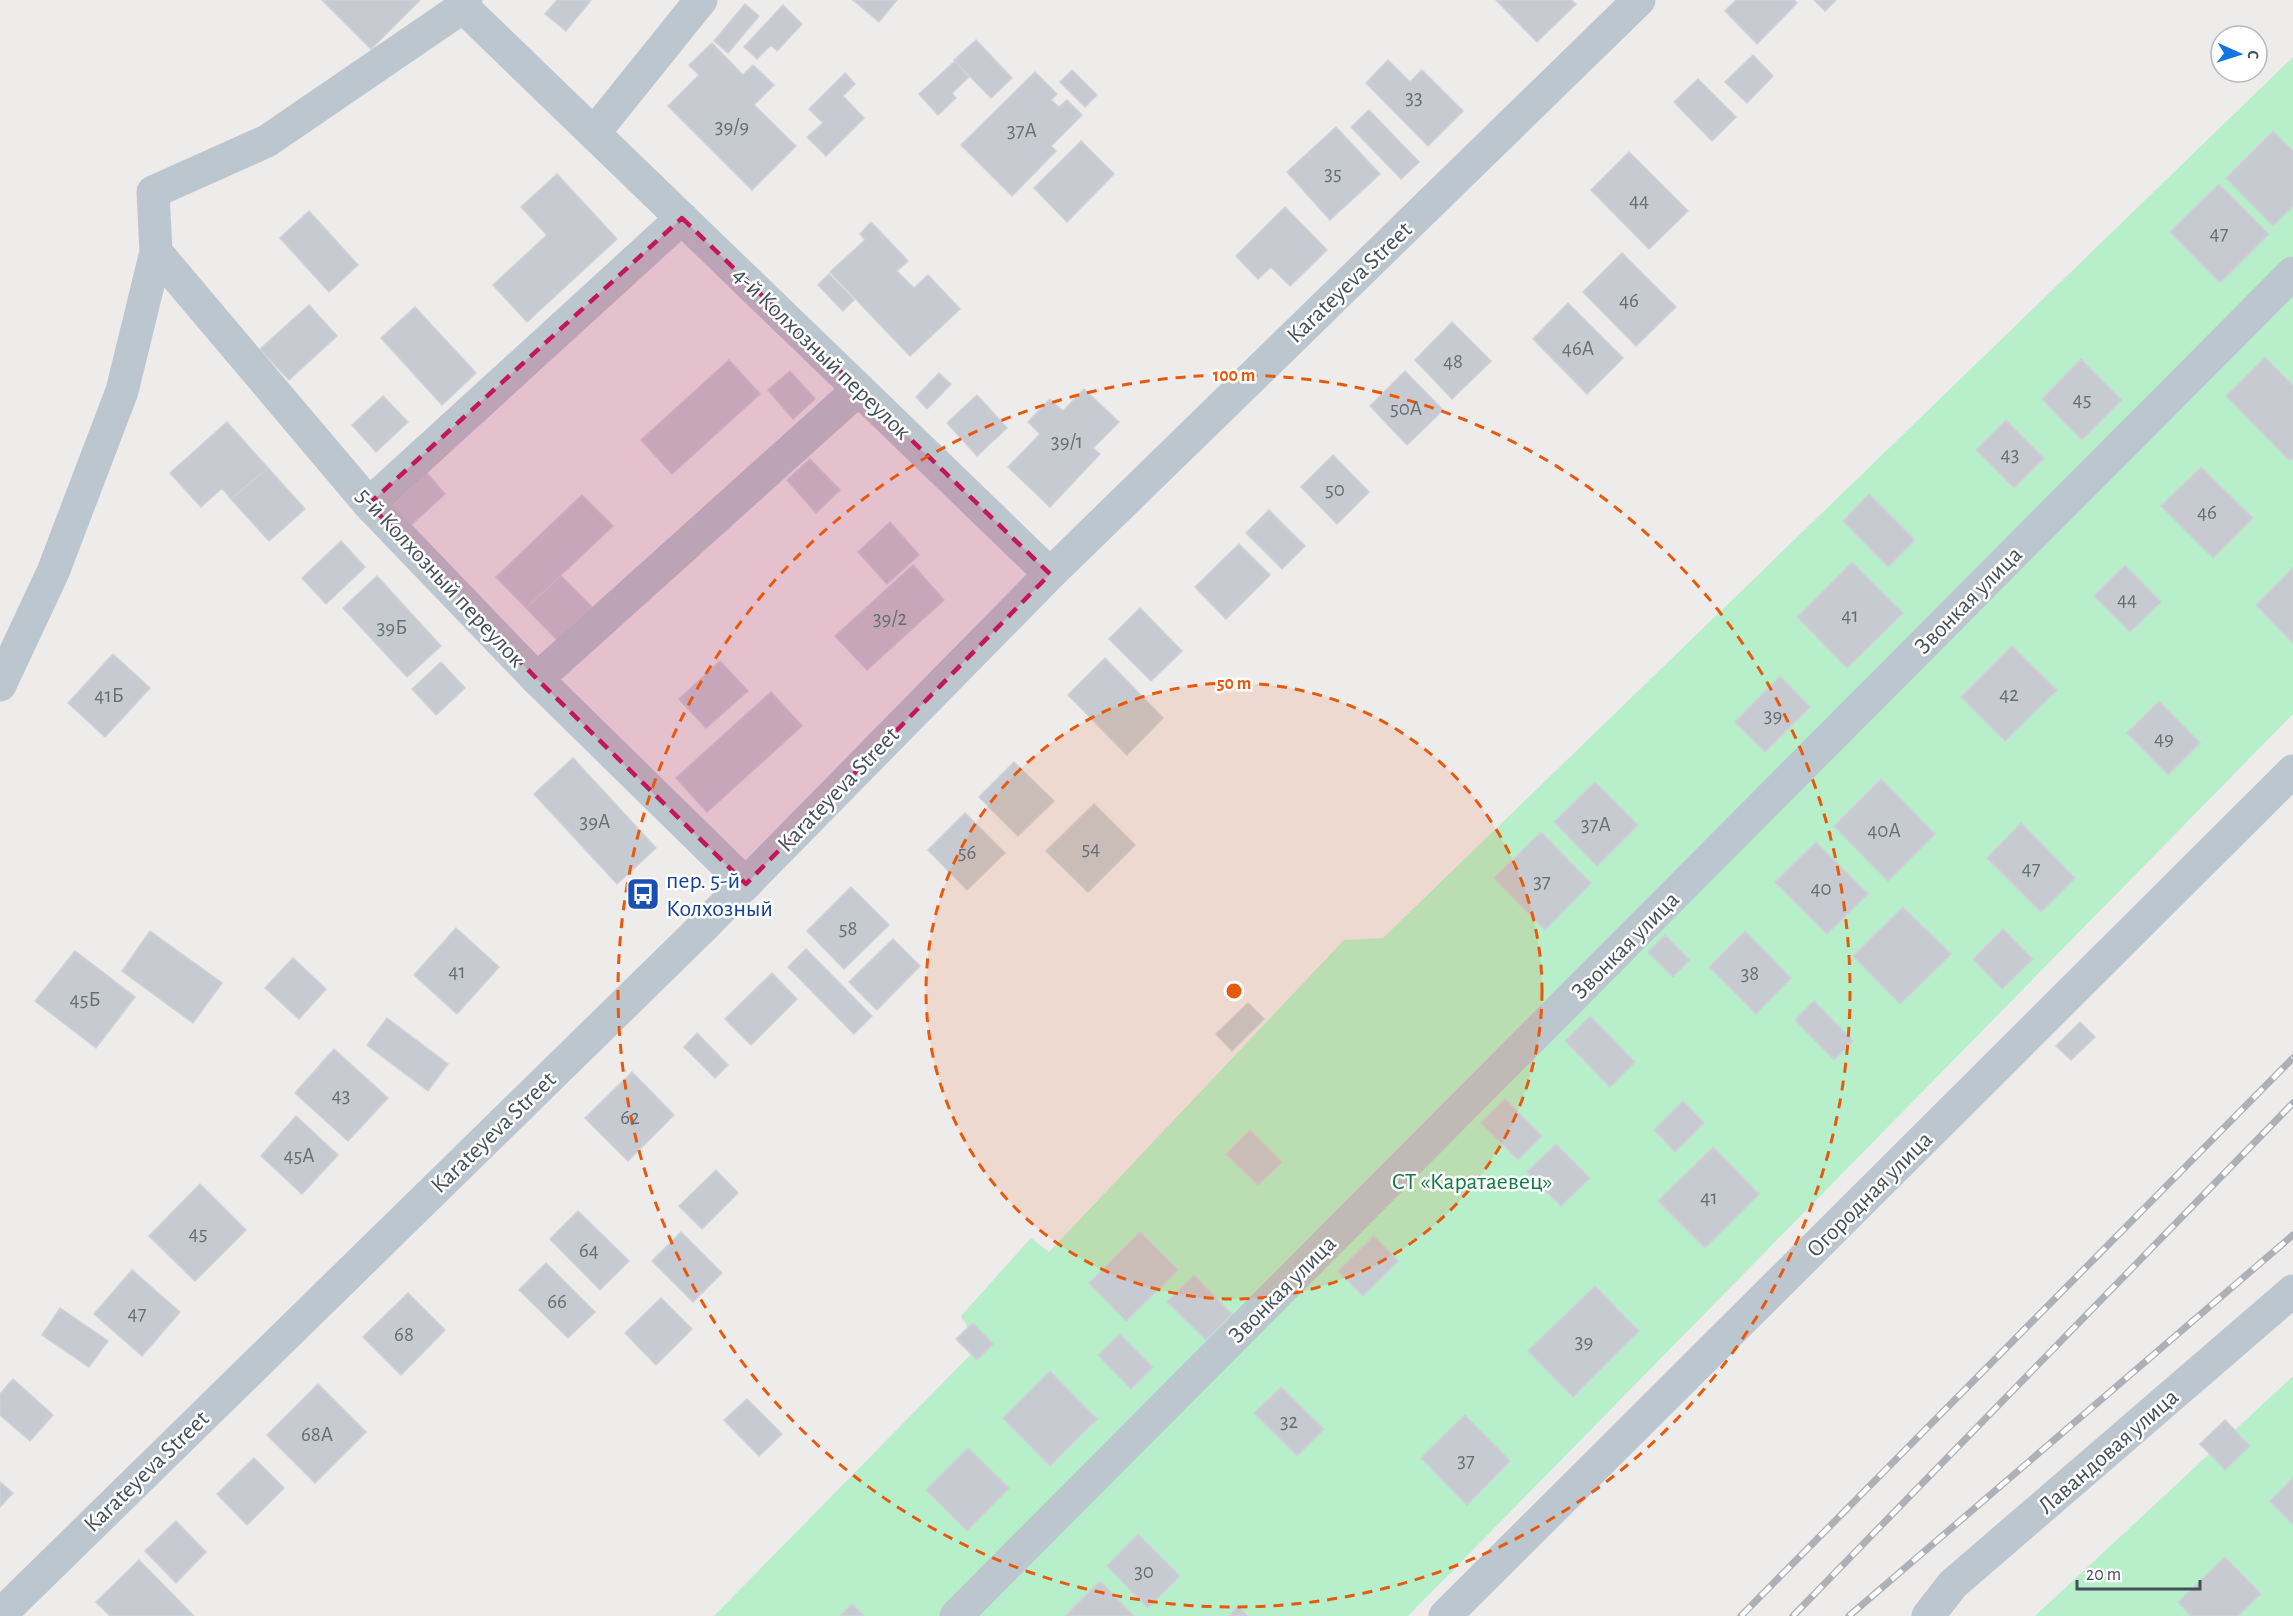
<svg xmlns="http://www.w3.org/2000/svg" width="2293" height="1616" font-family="'Alegreya Sans',sans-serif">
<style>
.green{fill:#b6efca}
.building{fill:#c7cad0;stroke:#cfd1d7;stroke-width:1.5}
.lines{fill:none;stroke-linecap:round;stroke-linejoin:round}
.minor{stroke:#bbc6ce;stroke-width:33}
.rail-casing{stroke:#adb1b6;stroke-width:7}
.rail{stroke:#fff;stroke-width:4.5;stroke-dasharray:14;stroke-linecap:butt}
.marked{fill:#c2185b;fill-opacity:0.2;stroke:#c2185b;stroke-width:4.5;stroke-dasharray:12 8;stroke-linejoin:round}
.ring{fill:none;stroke:#e8590c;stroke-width:3;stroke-dasharray:10 8}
.labels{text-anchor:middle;stroke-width:5;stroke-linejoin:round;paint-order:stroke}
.number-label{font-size:21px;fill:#646e77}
.street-label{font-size:24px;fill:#434f59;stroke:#fff}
.transit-label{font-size:24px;fill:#164399;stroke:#fff;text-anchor:start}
.park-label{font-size:24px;fill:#137a43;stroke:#fff}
.centre{fill:#e8590c;stroke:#fff;stroke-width:3}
.ring-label{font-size:18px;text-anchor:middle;font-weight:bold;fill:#e8590c;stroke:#fff;stroke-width:5;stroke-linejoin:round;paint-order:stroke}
</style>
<rect width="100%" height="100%" fill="#eeebeb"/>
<!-- green -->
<path class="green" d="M2293,57v657l-885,902h-694l265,-270 -18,-30 70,-78 18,14 295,-312 39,-2z
M2293,1376v240h-258z"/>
<!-- building -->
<path class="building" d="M322,0h98l-49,49z
M557,0h34l-25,31 -21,-17z
M853,0h44l-18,22z
M1496,0h75l5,4 -39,38z
M1736,0h58l3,3 -40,41 -32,-33z
M1814,0h22l-11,11z
M745,4l14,12 -31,37 -14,-12z
M783,5l19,19 -25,27 -6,-6 -14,14 -13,-12z
M976,40l36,38 -21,20 -37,-38z
M712,43l31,32 10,-10 21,20 -20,20 42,41 -44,44 -84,-84 31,-31 -10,-10z
M1753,55l20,21 -26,27 -22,-21z
M1388,60l22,22 12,-12 41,41 -35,35 -62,-63z
M955,61l14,16 -17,16 4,5 -18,17 -19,-21z
M1072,70l25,25 -12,12 -25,-25z
M1035,72l22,22 -6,6 8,7 8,-7 15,15 -31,31 5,5 -44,45 -51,-51z
M845,73l10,11 -12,12 21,22 -38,38 -19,-19 16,-14 -14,-14z
M1698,79l38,38 -24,24 -38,-39z
M1369,110l50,52 -18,17 -50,-52z
M1336,127l44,47 -50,46 -43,-48z
M2273,131l20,20v55l-20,20 -47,-48z
M1081,141l33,33 -47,48 -33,-34z
M1629,152l59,59 -39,38 -58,-59z
M557,174l60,65 -90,83 -34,-37 54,-50 -26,-28z
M2219,184l50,50 -49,49 -50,-51z
M1285,207l42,43 -37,36 -19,-19 -13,12 -22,-23z
M309,211l49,54 -29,27 -49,-54z
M871,222l37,39 -11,10 17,17 14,-13 32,34 -50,47 -80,-84 35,-32 -5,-6z
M1622,253l54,54 -40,39 -53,-54z
M829,274l25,26 -11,11 -25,-26z
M1568,303l55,55 -36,36 -54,-55z
M309,305l28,31 -48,44 -29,-31z
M415,307l61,66 -34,32 -61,-67z
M1452,322l39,39 -39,38 -37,-39z
M2265,357l28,29v72l-3,3 -64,-65z
M2081,359l41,41 -40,40 -40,-41z
M729,360l31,34 -88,80 -31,-34z
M790,371l25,28 -22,20 -25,-29z
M1405,371l38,39 -36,35 -37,-39z
M939,373l12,11 -24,25 -11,-12z
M1084,389l35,33 -26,26 7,6 -50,53 -42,-40 32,-33 -12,-12 22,-23 13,12z
M977,395l30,33 -30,28 -30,-33z
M383,396l25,26 -32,30 -24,-27z
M2006,420l38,38 -30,30 -38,-38z
M227,422l41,46 -37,31 -9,-11 -21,19 -31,-34z
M1333,455l36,37 -32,32 -36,-37z
M810,459l30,31 -24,23 -29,-33z
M2201,467l52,51 -40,40 -52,-52z
M268,468l37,41 -36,32 -38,-42z
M427,473l18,21 -34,31 -18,-20z
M1869,494l46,46 -27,27 -45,-46z
M582,495l31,31 -87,82 -30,-31z
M1269,510l36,36 -23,23 -36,-36z
M890,522l29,33 -32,29 -29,-32z
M341,541l24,26 -39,37 -24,-26z
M1239,544l31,31 -44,44 -31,-32z
M1852,562l51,51 -56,55 -50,-51z
M913,565l31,35 -77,70 -32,-34z
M2125,565l36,37 -31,30 -36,-36z
M2293,568v75l-37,-38z
M377,576l64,70 -34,31 -64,-69z
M561,576l31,31 -35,33 -31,-32z
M1140,608l42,43 -31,30 -42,-42z
M2012,646l45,44 -52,51 -44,-44z
M113,654l37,34 -45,49 -37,-34z
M1105,658l58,60 -36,37 -59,-60z
M720,661l28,30 -42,37 -27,-29z
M441,662l24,26 -29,27 -24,-26z
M1780,676l30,31 -45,45 -30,-30z
M771,692l31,34 -95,86 -31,-34z
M2159,701l41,42 -32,32 -41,-42z
M573,758l83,90 -39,36 -83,-90z
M1014,762l40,39 -36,35 -39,-39z
M1881,779l54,55 -47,47 -54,-55z
M1595,782l43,43 -41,41 -43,-44z
M1094,804l41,41 -47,47 -42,-41z
M965,813l40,40 -38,37 -39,-40z
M2021,823l54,55 -34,34 -54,-54z
M1541,832l50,51 -46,47 -51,-52z
M1816,842l52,52 -41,40 -52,-52z
M851,887l38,38 -45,44 -37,-38z
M1903,907l48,47 -51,50 -47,-48z
M456,928l43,39 -42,47 -43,-39z
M2003,929l30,30 -31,30 -29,-30z
M150,931l72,52 -29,40 -71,-52z
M1745,931l46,47 -35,36 -47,-47z
M1665,935l25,25 -17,17 -25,-25z
M893,939l27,27 -43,44 -28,-28z
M806,949l66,67 -18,18 -66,-67z
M75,951l60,46 -39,51 -61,-47z
M293,958l33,31 -27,30 -34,-31z
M772,973l25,26 -46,46 -26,-26z
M1814,1001l39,40 -19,19 -39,-40z
M1248,1003l16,16 -32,32 -16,-17z
M1590,1016l45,46 -25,25 -45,-46z
M387,1018l61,46 -20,27 -61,-46z
M2080,1022l15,15 -24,23 -15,-14z
M697,1033l31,32 -13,13 -31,-31z
M334,1049l54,49 -40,43 -53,-48z
M632,1072l42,43 -46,46 -43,-43z
M1505,1099l37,37 -24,24 -37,-37z
M1683,1101l21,22 -29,29 -21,-22z
M296,1116l42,39 -36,39 -41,-38z
M1250,1130l32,32 -24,23 -32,-31z
M1556,1144l34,34 -29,28 -34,-34z
M1713,1147l46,47 -54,54 -47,-47z
M716,1170l22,23 -36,36 -23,-23z
M200,1184l46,46 -51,51 -46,-45z
M578,1211l51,50 -29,29 -50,-51z
M681,1232l41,41 -29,29 -41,-41z
M1140,1232l38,38 -52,51 -37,-38z
M1374,1236l24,25 -35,35 -25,-25z
M546,1263l49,49 -27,26 -49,-48z
M132,1270l48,42 -38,44 -48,-42z
M1194,1275l38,39 -26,26 -39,-38z
M1595,1286l44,45 -66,66 -45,-46z
M408,1293l37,37 -44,45 -38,-38z
M661,1298l31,31 -36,36 -31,-32z
M60,1308l48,33 -19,26 -47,-32z
M973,1323l20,21 -16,16 -21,-21z
M1120,1334l33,33 -22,22 -33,-34z
M1050,1371l47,48 -47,47 -47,-48z
M13,1379l40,36 -23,26 -30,-26v-21z
M318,1384l48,48 -51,51 -48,-48z
M1281,1387l43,42 -27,27 -43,-43z
M747,1399l35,35 -23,22 -35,-36z
M1465,1415l45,46 -43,44 -46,-47z
M2225,1420l25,26 -25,24 -25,-26z
M968,1448l41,40 -42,43 -41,-41z
M254,1458l30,30 -37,37 -30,-31z
M2293,1478v47l-23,-24z
M0,1482l13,11 -13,14z
M176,1521l30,31 -30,31 -31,-32z
M1138,1534l42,42 -32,32 -41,-42z
M2225,1557l36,37 -23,22h-47l-13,-14z
M139,1560l55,56h-84l-14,-14z
M1100,1581l34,35h-69z
M852,1604l12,12h-24z
M1238,1606l10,10h-19z"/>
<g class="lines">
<!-- minor -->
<path class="minor" d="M463,7l587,567
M594,133l107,-133
M156,252l213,252 168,175 209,205
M369,504l313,-286
M537,679l322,-290
M0,685l53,-113 69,-181 34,-139 -3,-60 114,-51 196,-134 3,-7
M0,1615l704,-689 346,-352 589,-574
M956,1616l1337,-1343
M1445,1616l848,-845
M1928,1616l25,-32 340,-293"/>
<defs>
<path id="rail" d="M1741,1616l552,-558
M1793,1616l500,-513
M1849,1616l444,-381"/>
</defs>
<!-- rail casing -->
<use href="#rail" class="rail-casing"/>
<!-- rail -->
<use href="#rail" class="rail"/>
</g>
<!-- marked area -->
<path class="marked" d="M682,218l368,356 -304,310 -209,-205 -168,-175z"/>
<!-- distance rings -->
<circle cx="1234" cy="991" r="308" fill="#e8590c" fill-opacity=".12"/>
<g class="ring">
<circle cx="1234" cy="991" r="308"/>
<circle cx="1234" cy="991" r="616"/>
</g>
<!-- icons -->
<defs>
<symbol id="bus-square" viewBox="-11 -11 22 22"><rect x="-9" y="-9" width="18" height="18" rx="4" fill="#1a4fb4" stroke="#fff"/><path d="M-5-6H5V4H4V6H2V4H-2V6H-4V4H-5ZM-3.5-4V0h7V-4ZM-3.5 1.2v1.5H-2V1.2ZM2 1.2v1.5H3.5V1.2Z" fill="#fff"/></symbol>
</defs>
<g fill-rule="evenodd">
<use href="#bus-square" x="624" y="875" width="38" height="38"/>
</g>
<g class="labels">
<!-- number labels -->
<g class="number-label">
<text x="1414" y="104">33</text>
<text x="732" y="133">39/9</text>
<text x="1022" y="137">37А</text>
<text x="1333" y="180">35</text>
<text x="1639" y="207">44</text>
<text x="2219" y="240">47</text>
<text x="1629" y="307">46</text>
<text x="1578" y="355">46А</text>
<text x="1453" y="368">48</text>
<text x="2082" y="406">45</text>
<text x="1406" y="415">50А</text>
<text x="1067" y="448">39/1</text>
<text x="2010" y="461">43</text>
<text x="1335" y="496">50</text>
<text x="2207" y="519">46</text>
<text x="2127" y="606">44</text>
<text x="1850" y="622">41</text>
<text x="890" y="625">39/2</text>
<text x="392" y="634">39Б</text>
<text x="2009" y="701">42</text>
<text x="109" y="702">41Б</text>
<text x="1773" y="722">39</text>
<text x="2164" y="745">49</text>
<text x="595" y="828">39А</text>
<text x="1596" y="831">37А</text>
<text x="1884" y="837">40А</text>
<text x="1091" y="855">54</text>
<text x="967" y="859">56</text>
<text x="2031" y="875">47</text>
<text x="1542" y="888">37</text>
<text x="1821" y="895">40</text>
<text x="848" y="935">58</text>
<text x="457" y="978">41</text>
<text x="1750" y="980">38</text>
<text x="85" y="1006">45Б</text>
<text x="341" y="1102">43</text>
<text x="630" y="1124">62</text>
<text x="299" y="1162">45А</text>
<text x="1709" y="1204">41</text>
<text x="198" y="1240">45</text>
<text x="589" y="1257">64</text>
<text x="557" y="1308">66</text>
<text x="137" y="1320">47</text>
<text x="404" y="1341">68</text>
<text x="1584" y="1348">39</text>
<text x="1289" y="1428">32</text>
<text x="317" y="1441">68А</text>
<text x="1466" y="1467">37</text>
<text x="1144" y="1578">30</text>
</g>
<!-- street labels -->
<g class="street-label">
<text transform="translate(1349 282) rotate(-44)" y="8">Karateyeva Street</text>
<text transform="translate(822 353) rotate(44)" y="8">4-й Колхозный переулок</text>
<text transform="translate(441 577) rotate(47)" y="8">5-й Колхозный переулок</text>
<text transform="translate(1968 600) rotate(-45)" y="8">Звонкая улица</text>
<text transform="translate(838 789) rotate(-46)" y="8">Karateyeva Street</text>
<text transform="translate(1625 945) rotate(-45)" y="8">Звонкая улица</text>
<text transform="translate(493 1132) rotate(-44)" y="8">Karateyeva Street</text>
<text transform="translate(1869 1194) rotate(-45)" y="8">Огородная улица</text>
<text transform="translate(1282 1289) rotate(-45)" y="8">Звонкая улица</text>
<text transform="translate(2108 1451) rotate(-41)" y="8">Лавандовая улица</text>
<text transform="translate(146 1471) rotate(-44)" y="8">Karateyeva Street</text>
</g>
<!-- transit labels -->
<g class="transit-label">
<text x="666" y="888">пер. 5-й<tspan x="666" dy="28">Колхозный</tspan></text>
</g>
<!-- park labels -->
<g class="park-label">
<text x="1472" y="1189">СТ «Каратаевец»</text>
</g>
</g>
<circle cx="1234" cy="991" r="9" class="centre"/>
<g class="ring-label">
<text x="1234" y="381">100 m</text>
<text x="1234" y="689">50 m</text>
</g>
<!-- north arrow -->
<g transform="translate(2239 54) rotate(93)"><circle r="28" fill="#ffffff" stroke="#b4b9bd" stroke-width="1.5"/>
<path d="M0-4.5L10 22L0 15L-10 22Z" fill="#1375df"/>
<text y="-9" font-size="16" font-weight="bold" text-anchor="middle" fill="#434f59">С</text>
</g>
<!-- scale -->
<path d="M2077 1580v9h123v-9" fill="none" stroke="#434f59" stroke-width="3"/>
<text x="2086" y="1580" font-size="18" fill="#434f59" stroke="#ffffff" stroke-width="4.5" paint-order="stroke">20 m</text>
</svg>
